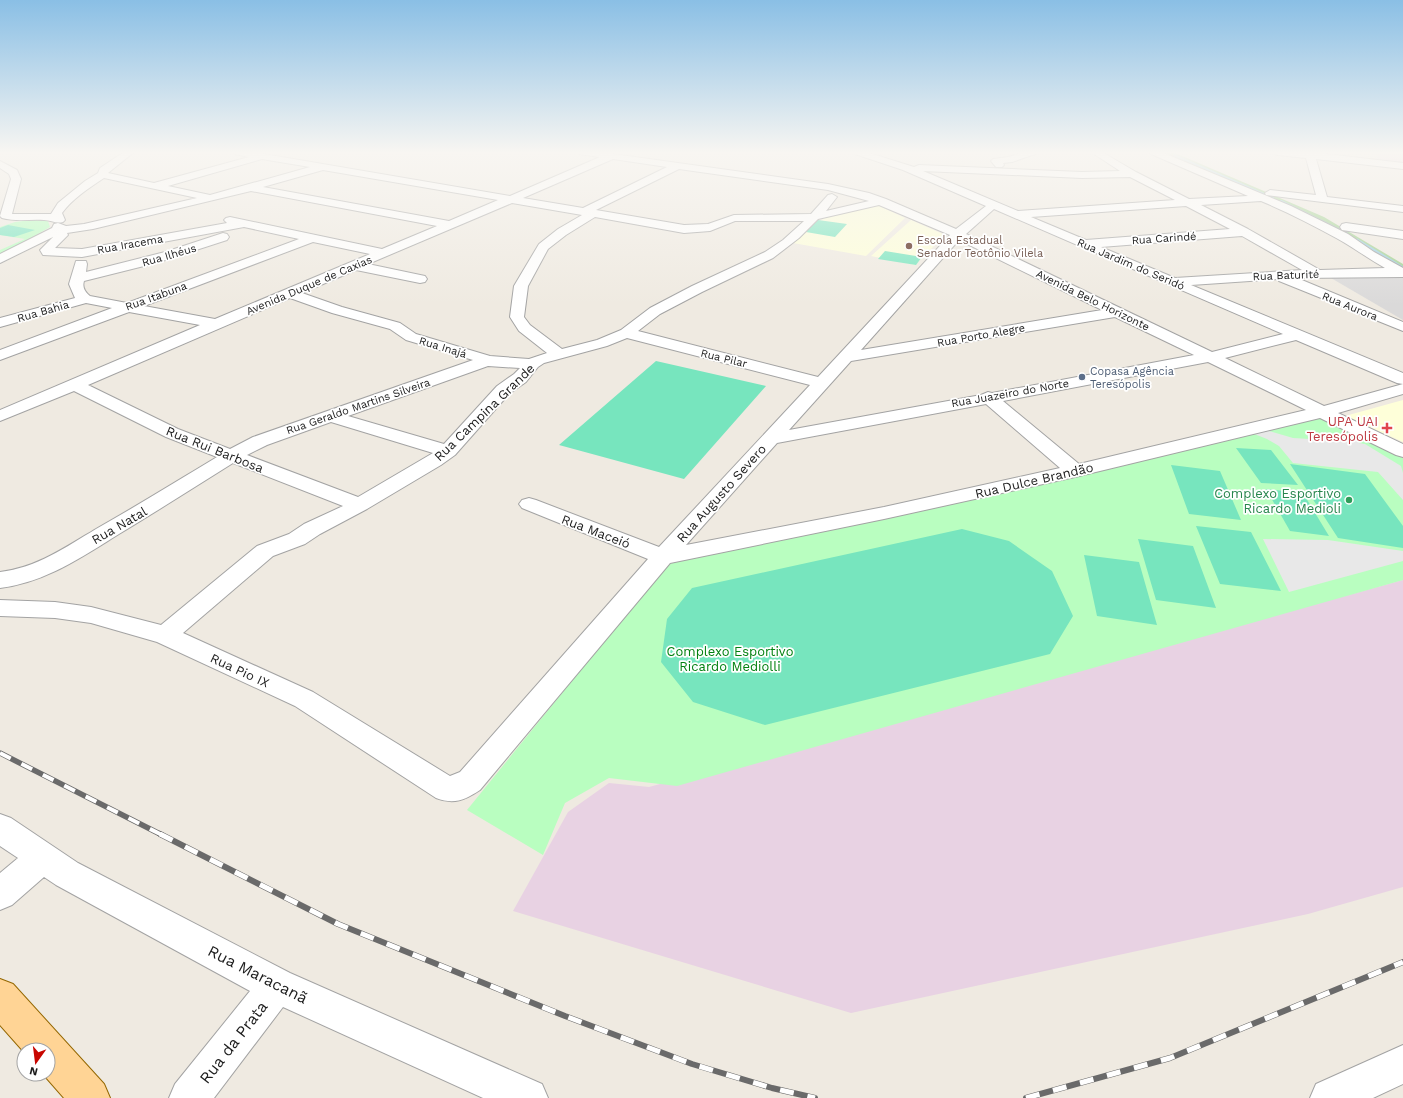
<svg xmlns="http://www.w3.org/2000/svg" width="1403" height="1098" font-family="'Work Sans',sans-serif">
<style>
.residential{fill:#dad9d9}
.industrial{fill:#e8d2e3}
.education{fill:#feffd9}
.forest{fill:#a3d192}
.park{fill:#b9fec0}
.pitch{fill:#77e5be}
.parking{fill:#e8e8e8}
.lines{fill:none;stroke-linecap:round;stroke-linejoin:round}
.stream-far1{stroke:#9dcfe0;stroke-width:2}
.stream{stroke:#9dcfe0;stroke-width:3}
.minor-casing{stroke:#a3a3a3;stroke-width:2}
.major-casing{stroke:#946700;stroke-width:2}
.minor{fill:#fff;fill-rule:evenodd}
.major{fill:#ffd495;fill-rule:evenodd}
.rail-far1-casing{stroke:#6a6a6a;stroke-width:5.5}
.rail-casing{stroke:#6a6a6a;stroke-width:6}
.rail-far1{stroke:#fff;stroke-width:4;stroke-dasharray:12;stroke-linecap:butt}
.rail{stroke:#fff;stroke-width:5;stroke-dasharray:14;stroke-linecap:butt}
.education-dot{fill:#8d6e63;stroke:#fff;stroke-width:1.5}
.service-dot{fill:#5c6f8a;stroke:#fff;stroke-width:1.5}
.health-dot{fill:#e0444e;stroke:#fff;stroke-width:1.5}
.leisure-dot{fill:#2e9e5b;stroke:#fff;stroke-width:1.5}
.labels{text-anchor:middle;stroke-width:3.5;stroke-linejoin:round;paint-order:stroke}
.far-street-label{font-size:11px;fill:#1c1c1c;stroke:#fff}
.far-education-label{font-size:11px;fill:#785e54;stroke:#fff;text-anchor:start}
.far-service-label{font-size:11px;fill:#4e5e75;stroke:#fff;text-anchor:start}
.street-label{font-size:13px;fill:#1c1c1c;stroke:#fff}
.health-label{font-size:13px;fill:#be3a42;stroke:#fff;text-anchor:end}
.leisure-label{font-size:13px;fill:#27864d;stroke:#fff;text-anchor:end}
.park-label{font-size:13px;fill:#038211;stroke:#fff}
.near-street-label{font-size:16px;fill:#1c1c1c;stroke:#fff}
</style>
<rect width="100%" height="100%" fill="#efeae1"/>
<!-- residential -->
<path class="residential" d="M1400,276l3,1v43l-72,-42z"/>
<!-- industrial -->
<path class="industrial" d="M1376,152h27v12l-26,-3z
M1403,580v307l-95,27 -457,99 -338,-102 55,-99 41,-29 40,4z"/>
<!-- education -->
<path class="education" d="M875,204l30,14 -39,38 -73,-13 34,-27z
M911,220l34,15 -30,30 -44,-9z
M1403,400v42l-58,-26z"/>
<!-- forest -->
<path class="forest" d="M1163,152h10l151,65 79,47v4l-86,-50z"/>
<!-- park -->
<path class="park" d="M47,218l3,9 -50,29v-6l25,-11 -25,-4v-8l15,-5z
M1325,414l78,38v128l-726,206 -68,-8 -44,25 -22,52 -76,-45 201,-247z"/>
<!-- pitch -->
<path class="pitch" d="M818,220l29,4 -12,13 -29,-5z
M8,225l27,5 -21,7 -14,-2v-7z
M885,251l37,6 -6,8 -38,-6z
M656,361l110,25 -82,93 -125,-34z
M1236,448l35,2 27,35 -37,-2z
M1290,464l75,10 38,52v22l-65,-10z
M1171,465l49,6 21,49 -52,-6z
M1266,489l37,4 26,43 -39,-5z
M1196,526l55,6 30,59 -61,-7z
M962,529l47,12 43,30 21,45 -23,38 -285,71 -72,-23 -32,-40 6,-43 25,-31z
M1138,539l55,7 23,62 -60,-8z
M1084,555l55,7 18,63 -60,-9z"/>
<!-- parking -->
<path class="parking" d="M1263,426l6,5 24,7 17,1 -4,-5 51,5 2,4 6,1 36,22 2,7v27l-25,-28 -85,-9 -14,-17 -12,-7 -23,-9z
M1263,539l65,1 75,11v10l-114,31z"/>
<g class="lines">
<!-- stream-far1 -->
<path class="stream-far1" d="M1163,152h3
M1174,155l99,43
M1281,201l63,31"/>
<!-- stream -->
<path class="stream" d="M1342,231l5,3
M1357,240l46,28"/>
<defs>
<path id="minor" d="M124,152h10l-26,21 46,10 95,-26 -14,-3 -1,-2h18l258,44 90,-39 -21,-3 -1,-2h21l229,32 41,9 17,6 70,30 30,-23 -83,-36 -48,-16 -1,-2h12l48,15 5,-2 163,7 38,-1 -29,-19h11l34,20 53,27 59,-3 -97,-42 -2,-2h12l130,54 57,28 26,18 29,16v9l-106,1 106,44v9l-124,-50 -1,-2 -87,6 212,88v21l-65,19 65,31v13l-7,-2 -76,-37 -245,59 -191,42 -214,44 -190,227c-15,10 -26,15 -44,8l-141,-92 -138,-64 -66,-19 -36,-5 -55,-2v-16l55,2 36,5 70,18 96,-79 32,-12 15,-10 39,-18 -110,-43c-38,24 -76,48 -114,71 -39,24 -73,48 -119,54v-16c36,-4 66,-25 96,-43 41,-23 81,-48 121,-72l-51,-20 -92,-46 -74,30v-11l200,-85 -71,-13 -129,48v-10l112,-42 -26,-5 -86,24v-9l75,-20 -6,-14 7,-23h10l1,3 -1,8 79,-20 58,-19 4,1 2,3 -2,3 -71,23 -72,18c-2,6 1,11 6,15l37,7 172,-64 -55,-12 -162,30 -39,-2 -3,-5 13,-13 -53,26v-9l52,-26 2,-4 4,-1 8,3 18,-2 113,-26 -93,-20c-15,10 -32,21 -42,35l3,7 -2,2c-7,2 -12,-2 -19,-2 -15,-1 -27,2 -42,-2l-2,-2 11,-37 -2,-5 -9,-6v-7l17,9 4,9 -9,35h39l7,-11 27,-22 13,-8 2,-5zM262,159l48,8 -100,28 -42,-9zM613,159l54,8 -84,41 -60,-10zM679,169l149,21 41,11 -43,10 11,-14 -5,-3 -4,1 -17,19 -77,1 -26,9 -24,1 -88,-15zM323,170l175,30 -49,21 -186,-34zM923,171l159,7 48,-1 45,23 -157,11zM251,191l186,35 -55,23 -152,-32 -4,1 -2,2 3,3 -145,26 -27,-1 13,-13 -1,-2 26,-4zM1261,201c26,11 52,24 77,38 16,9 31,20 47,29l-65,2 -72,-41 -47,-24zM512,203l70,12 -24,14 -19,15 -25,42 -4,31 9,14 28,22 -18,6 -39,-3 -74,-22 -16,-11 -58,-16 -40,-14 54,-23 64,13 5,-1 2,-3 -2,-3 -57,-12zM879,205l71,30 -132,142 -180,-46 22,-17 42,-22 71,-34 26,-20 19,-19zM1186,206l44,23 -144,11 -55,-23zM994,209l289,125 -71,18 -246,-118zM595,217l89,16 26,-2 25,-10h69l-21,19 -18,12 -73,34 -42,22 -29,22 -24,10 -35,9 -32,-24 -6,-8 4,-31 20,-37 18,-14zM1242,236l60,34 -127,8 -74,-31zM959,240l143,70 -241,40zM313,242l57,12 -155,65 -71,-13zM290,298l42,15 58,16 16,11 67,20 -220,77 -23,12 -52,-20 -90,-44zM1115,317l79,38 -202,38 -4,-1 -7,3 -192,35 62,-69zM627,338l183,47 -151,162 -123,-47 -7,-2 -7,2 -3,4 3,4 126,51 -188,213 -10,4 -137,-84 -130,-59 90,-77 32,-12 15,-10 47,-25 74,-44 14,-10 54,-61 17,-12 12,-15 6,-4 63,-17zM1296,340l101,43 6,1 -79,22 -99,-48zM1208,362l98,48 -227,54 -76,-63zM488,366l32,2 -6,6 -17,12 -53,58 -96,-28zM986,404l74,64 -176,39 -198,38 91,-102zM331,422l102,31 -75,44 -111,-42 20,-10z
M1024,152h13l-2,2 -23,8 -9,1 1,2 -2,2h-6l-5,-6 2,-2 15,-2z
M1274,152h36l93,11v6l-87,-10 11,38 76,9v6l-137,-17 -1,-2 5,-3 46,5 -10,-37 -28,-3 -3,-1z
M1346,223l57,8v8l-61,-9 -2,-3 2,-3z
M0,814l11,4 67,45 212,110 252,111 6,14h-65l-200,-91 -69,91h-45l6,-14 75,-93 -194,-106 -12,-8 -32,28 -12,5v-37l18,-15 -18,-12z
M1403,1045v39l-30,14h-63l6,-14z"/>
<path id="major" d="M0,979l13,5 91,100 6,14h-46l-21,-24h5v-24h-24v2l-24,-27z"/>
</defs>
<!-- minor casing -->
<use href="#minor" class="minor-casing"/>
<!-- major casing -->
<use href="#major" class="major-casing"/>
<!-- minor -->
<use href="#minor" class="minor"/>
<!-- major -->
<use href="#major" class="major"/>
<defs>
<path id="rail-far1" d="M0,753l162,82"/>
<path id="rail" d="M160,834l178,90 227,92 127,48 80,24 43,10
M1026,1098l144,-40 233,-96"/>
</defs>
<!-- rail-far1 casing -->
<use href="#rail-far1" class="rail-far1-casing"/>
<!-- rail casing -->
<use href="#rail" class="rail-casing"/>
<!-- rail-far1 -->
<use href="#rail-far1" class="rail-far1"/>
<!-- rail -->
<use href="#rail" class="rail"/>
</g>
<!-- sky -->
<linearGradient id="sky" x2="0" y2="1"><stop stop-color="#8abfe5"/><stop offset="0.5" stop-color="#f8f6f2"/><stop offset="1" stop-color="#f8f6f2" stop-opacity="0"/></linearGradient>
<rect width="1403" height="305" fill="url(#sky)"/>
<!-- markers -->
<circle class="education-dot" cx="909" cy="246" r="4"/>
<circle class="service-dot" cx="1082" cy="377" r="4"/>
<path class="health-dot" d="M1385 422h4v4h4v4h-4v4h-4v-4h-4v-4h4z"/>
<circle class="leisure-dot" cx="1349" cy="500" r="4"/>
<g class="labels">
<!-- far-street labels -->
<g class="far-street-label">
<text transform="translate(1164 238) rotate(-4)" y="4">Rua Carindé</text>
<text transform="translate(130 244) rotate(-10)" y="4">Rua Iracema</text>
<text transform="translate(169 255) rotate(-16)" y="4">Rua Ilhéus</text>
<text transform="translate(1131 264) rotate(23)" y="4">Rua Jardim do Seridó</text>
<text transform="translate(1286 275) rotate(-2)" y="4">Rua Baturité</text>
<text transform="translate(309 285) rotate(-23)" y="4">Avenida Duque de Caxias</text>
<text transform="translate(156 296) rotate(-20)" y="4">Rua Itabuna</text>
<text transform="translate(1093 300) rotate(26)" y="4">Avenida Belo Horizonte</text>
<text transform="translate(1350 306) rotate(22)" y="4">Rua Aurora</text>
<text transform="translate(43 311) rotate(-16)" y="4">Rua Bahia</text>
<text transform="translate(981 335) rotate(-10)" y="4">Rua Porto Alegre</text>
<text transform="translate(443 347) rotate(17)" y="4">Rua Inajá</text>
<text transform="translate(724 358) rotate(14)" y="4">Rua Pilar</text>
<text transform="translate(1010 393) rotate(-10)" y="4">Rua Juazeiro do Norte</text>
<text transform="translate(358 406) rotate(-19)" y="4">Rua Geraldo Martins Silveira</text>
</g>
<!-- far-education labels -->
<g class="far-education-label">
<text x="917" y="244">Escola Estadual<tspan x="917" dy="13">Senador Teotônio Vilela</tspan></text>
</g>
<!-- far-service labels -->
<g class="far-service-label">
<text x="1090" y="375">Copasa Agência<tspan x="1090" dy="13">Teresópolis</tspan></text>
</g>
<!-- street labels -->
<g class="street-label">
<text transform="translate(484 412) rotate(-44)" y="5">Rua Campina Grande</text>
<text transform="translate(215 449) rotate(22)" y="5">Rua Rui Barbosa</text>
<text transform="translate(1034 480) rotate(-13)" y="5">Rua Dulce Brandão</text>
<text transform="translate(721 493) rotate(-48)" y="5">Rua Augusto Severo</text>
<text transform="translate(119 525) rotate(-30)" y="5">Rua Natal</text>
<text transform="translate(596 531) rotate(21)" y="5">Rua Maceió</text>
<text transform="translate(240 670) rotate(25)" y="5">Rua Pio IX</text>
</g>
<!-- health labels -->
<g class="health-label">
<text x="1378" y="426">UPA UAI<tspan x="1378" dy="15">Teresópolis</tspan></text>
</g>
<!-- leisure labels -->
<g class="leisure-label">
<text x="1341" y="498">Complexo Esportivo<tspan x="1341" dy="15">Ricardo Medioli</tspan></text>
</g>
<!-- park labels -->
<g class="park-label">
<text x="730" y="656">Complexo Esportivo<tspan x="730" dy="15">Ricardo Mediolli</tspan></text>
</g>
<!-- near-street labels -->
<g class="near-street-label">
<text transform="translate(258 974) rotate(27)" y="6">Rua Maracanã</text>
<text transform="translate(233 1042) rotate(-52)" y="6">Rua da Prata</text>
</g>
</g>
<!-- north arrow -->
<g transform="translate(36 1062) rotate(194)"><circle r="19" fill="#ffffff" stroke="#a4a4a4"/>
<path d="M0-3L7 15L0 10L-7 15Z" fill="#c80600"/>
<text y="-6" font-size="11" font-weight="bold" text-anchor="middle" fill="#1c1c1c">N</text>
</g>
</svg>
